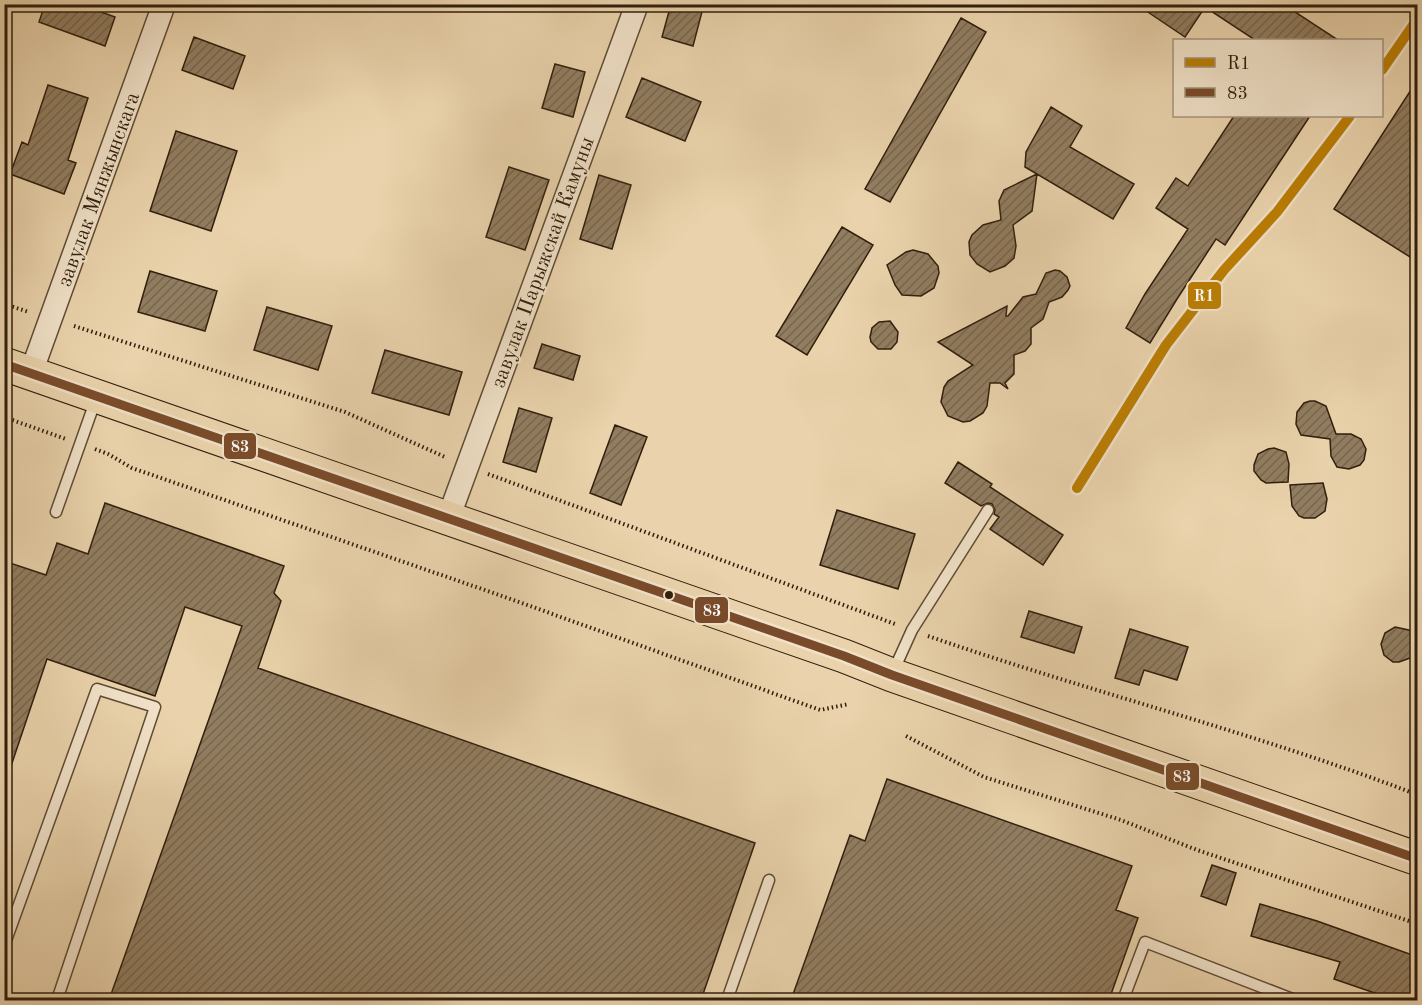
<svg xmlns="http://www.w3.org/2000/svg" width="1422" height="1005" font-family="'Old Standard TT',serif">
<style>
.building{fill:url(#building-hatch);stroke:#301f0d;stroke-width:1.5}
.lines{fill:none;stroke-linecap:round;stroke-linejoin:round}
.service-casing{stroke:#5e4c35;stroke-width:13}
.minor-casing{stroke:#5e4c35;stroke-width:25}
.primary-casing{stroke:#301f0d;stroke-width:35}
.path{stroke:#301f0d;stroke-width:4;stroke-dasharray:1.5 3;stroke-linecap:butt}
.service{stroke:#f1e2c9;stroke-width:10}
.minor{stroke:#f1e2c9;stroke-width:22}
.primary{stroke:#ead3ac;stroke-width:33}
.bus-1-casing{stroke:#f1e2c9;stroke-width:14}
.bus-1{stroke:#7a4b2a;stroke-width:9}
.rail-1-casing{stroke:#f1e2c9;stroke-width:15}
.rail-1{stroke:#bb7e04;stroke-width:10}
.bus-dot{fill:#301f0d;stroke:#f1e2c9;stroke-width:2}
.labels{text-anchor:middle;stroke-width:4.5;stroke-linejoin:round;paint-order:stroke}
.street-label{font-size:21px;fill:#301f0d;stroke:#f1e2c9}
.line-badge{stroke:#f1e2c9;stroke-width:2}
.badge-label{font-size:16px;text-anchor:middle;font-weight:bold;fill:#fff}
</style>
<defs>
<pattern id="building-hatch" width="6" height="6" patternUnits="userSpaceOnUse" patternTransform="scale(1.5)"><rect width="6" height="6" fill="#917d60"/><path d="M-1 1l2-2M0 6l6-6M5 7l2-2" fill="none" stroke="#77664e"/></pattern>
</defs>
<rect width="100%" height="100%" fill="#ead3ac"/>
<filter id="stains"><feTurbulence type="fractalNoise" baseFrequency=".00333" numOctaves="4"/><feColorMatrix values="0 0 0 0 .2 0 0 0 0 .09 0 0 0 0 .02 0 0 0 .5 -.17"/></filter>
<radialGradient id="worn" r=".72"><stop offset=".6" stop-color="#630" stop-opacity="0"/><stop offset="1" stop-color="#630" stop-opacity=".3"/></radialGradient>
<!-- building -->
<path class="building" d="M45,4h34l36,13 -10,29 -66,-24z
M671,4h33l-11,42 -31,-9z
M1136,4h147l55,36h-83l-50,-33 -20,30z
M961,18l25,14 -96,170 -25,-13z
M194,37l51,19 -12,33 -51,-19z
M555,64l30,8 -12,45 -31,-9z
M642,78l59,24 -16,39 -59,-24z
M1418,79v183l-84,-53z
M48,85l40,13 -20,62 8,3 -12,31 -54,-20 12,-32 6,3z
M1051,107l31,19 -12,21 64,37 -21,35 -76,-45 -5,37 -19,14 3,21 -2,12 -9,8 -15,6 -13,-8 -7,-9 -1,-13 3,-7 11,-10 18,-5 -2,-19 5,-11 33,-16 -12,-7 1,-15z
M1234,116h76l-85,129 -9,-6 -39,60 -27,44 -24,-15 19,-34 43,-65 -32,-21 20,-30 12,8z
M176,131l61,20 -26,80 -61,-20z
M509,167l40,13 -24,70 -39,-13z
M599,175l32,10 -19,64 -32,-10z
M842,227l31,18 -66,110 -31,-19z
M913,250l15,4 10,12 1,7 -5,15 -13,8 -19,-1 -7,-10 -8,-20 19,-13z
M1055,270l5,1 7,6 3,9 -2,4 -6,7 -13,5 -6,17 -12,9v16l-6,7 -11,4v19l-9,9 3,6 -8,-6h-10l-3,23 -4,7 -13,8 -7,1 -15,-6 -7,-14 3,-15 4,-6 25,-16 -35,-23 69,-36 -1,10h2l15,-19 13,-3 10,-21z
M150,271l67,20 -12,40 -67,-19z
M267,307l65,19 -14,44 -64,-20z
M890,321l8,11 -1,10 -6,7h-13l-7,-7 -1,-5 2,-9 7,-6z
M542,344l38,12 -7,24 -39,-12z
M385,350l77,22 -13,43 -77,-22z
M1310,401h5l11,5 10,28h15l10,5 5,10 -2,11 -4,5 -11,4 -12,-2 -6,-11 -1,-17 -29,-4 -5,-11 1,-12 7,-9z
M519,408l33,10 -16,54 -33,-10z
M615,425l32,12 -26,68 -31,-12z
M1274,448l12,4 3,12 -1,18 -22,1 -5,-3 -7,-9v-6l4,-11 10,-5z
M958,462l34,22 -2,3 73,48 -20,30 -53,-36 9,-12 -5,-3 1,-4 -3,-6 -4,-1 -7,3 -36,-23z
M1323,483l4,16 -2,12 -10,7h-11l-5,-2 -7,-10 -2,-21z
M105,503l179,63 -10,27 7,8 -23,67 497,175 -54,157h-592l133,-374 -57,-19 -30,89 -108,-37 -39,116 -4,-1v-213l42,14 11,-32 31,11z
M837,510l78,24 -17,55 -78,-24z
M1029,611l53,16 -8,26 -53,-16z
M1395,627l18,4 4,12 -3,11 -4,4 -11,4h-6l-9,-7 -3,-11 4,-11z
M1130,629l58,18 -11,33 -33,-10 -5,15 -24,-7z
M887,779l245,87 -16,44 22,8 -29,82h-318l59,-165 15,6z
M1212,865l24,8 -10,32 -25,-9z
M1260,904l57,17 101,36v43h-23l-61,-21 6,-17 -89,-26z"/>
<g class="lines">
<defs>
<path id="service" d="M56,512l40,-113
M893,672l19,-42 76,-120
M4,946l93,-257 58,18 -98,293
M727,1000l42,-120
M1123,1000l22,-58 150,58"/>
<path id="minor" d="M31,373l133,-369
M448,519l189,-515"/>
<path id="primary" d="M4,364l840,292 48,19 526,184"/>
</defs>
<!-- service casing -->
<use href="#service" class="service-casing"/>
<!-- minor casing -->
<use href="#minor" class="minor-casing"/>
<!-- primary casing -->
<use href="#primary" class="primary-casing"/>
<!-- path -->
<path class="path" d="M4,304l25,8
M74,326l271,86 100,45
M4,417l62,22
M95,449l13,5 24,14 373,129 315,113 29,-6
M488,474l407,150
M928,636c162,56 329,97 490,159
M906,736l78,41 137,43 76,30 221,74"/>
<!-- service -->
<use href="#service" class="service"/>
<!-- minor -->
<use href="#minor" class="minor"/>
<!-- primary -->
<use href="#primary" class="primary"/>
<defs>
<path id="bus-1" d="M4,364l840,292 48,19 526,184"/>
</defs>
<!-- bus-1 casing -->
<use href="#bus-1" class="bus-1-casing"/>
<!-- bus-1 -->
<use href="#bus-1" class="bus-1"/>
<defs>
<path id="rail-1" d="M1382,70l36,-52
M1077,488l89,-143 58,-75 53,-58 73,-96"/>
</defs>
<!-- rail-1 casing -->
<use href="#rail-1" class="rail-1-casing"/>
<!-- rail-1 -->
<use href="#rail-1" class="rail-1"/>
</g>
<!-- markers -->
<circle class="bus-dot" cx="669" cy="595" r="5"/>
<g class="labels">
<!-- street labels -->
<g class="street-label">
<text transform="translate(98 189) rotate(-70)" y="7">завулак Мянжынскага</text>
<text transform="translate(542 262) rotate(-70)" y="7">завулак Парыжскай Камуны</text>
</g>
</g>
<g class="line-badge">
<rect x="1187" y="281" width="35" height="29" rx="6" fill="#bb7e04"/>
<rect x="223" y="432" width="34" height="28" rx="6" fill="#7a4b2a"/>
<rect x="694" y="596" width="35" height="28" rx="6" fill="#7a4b2a"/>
<rect x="1165" y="762" width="35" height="29" rx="6" fill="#7a4b2a"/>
</g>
<g class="badge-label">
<text x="1204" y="301">R1</text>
<text x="240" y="452">83</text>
<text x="712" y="616">83</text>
<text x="1182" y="782">83</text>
</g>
<!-- margin -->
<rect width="1422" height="1005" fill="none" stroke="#ead3ac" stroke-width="24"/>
<rect x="6" y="6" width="1410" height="993" fill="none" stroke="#301f0d" stroke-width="3"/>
<rect x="12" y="12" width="1398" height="981" fill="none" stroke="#301f0d" stroke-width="1.5"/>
<!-- legend -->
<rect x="1173" y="39" width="210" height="78" fill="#f1e2c9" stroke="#a4947e" stroke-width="1.5"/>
<rect x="1185" y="58" width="30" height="9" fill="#bb7e04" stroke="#a4947e" stroke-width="1.5"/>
<text x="1227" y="69" font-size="18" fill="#301f0d">R1</text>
<rect x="1185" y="88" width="30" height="9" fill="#7a4b2a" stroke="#a4947e" stroke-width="1.5"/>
<text x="1227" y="99" font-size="18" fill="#301f0d">83</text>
<rect width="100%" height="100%" filter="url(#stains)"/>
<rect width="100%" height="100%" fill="url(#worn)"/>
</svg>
